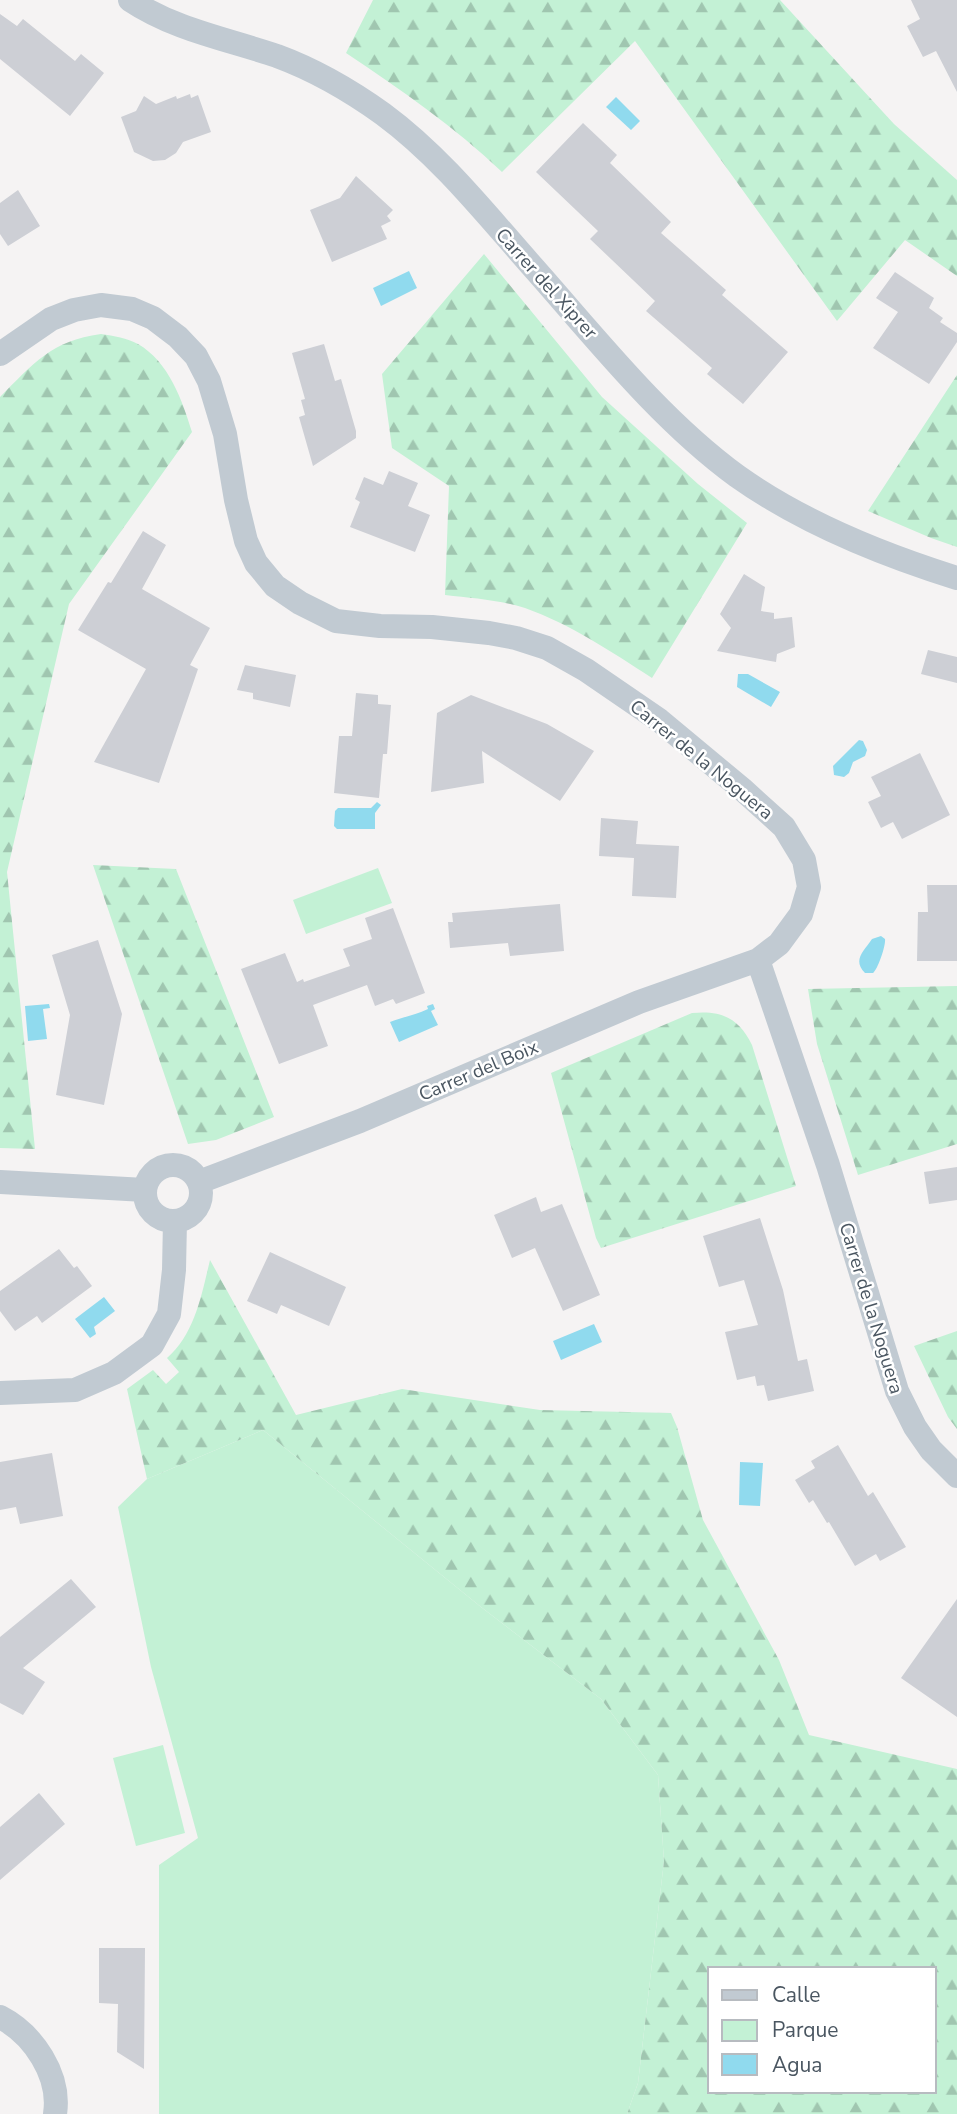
<svg xmlns="http://www.w3.org/2000/svg" width="957" height="2114" font-family="'Nunito Sans',sans-serif">
<style>
.green{fill:#c3f1d5}
.forest{fill:url(#forest-firs);fill-rule:evenodd}
.water{fill:#90daee}
.building{fill:#cdcfd5}
.lines{fill:none;stroke-linecap:round;stroke-linejoin:round}
.street{stroke:#c1cad2;stroke-width:24}
.labels{text-anchor:middle;stroke-width:5;stroke-linejoin:round;paint-order:stroke}
.street-label{font-size:19px;fill:#4a5661;stroke:#fff}
</style>
<defs>
<pattern id="forest-firs" width="22" height="20" patternUnits="userSpaceOnUse" patternTransform="scale(1.75)"><rect width="22" height="20" fill="#c3f1d5"/><path d="M5 1l3.5 6h-7zM16 11l3.5 6h-7z" fill="#a0c6b0"/></pattern>
</defs>
<rect width="100%" height="100%" fill="#f5f3f3"/>
<!-- green -->
<path class="green" d="M378,868l14,35 -86,31 -13,-34z
M263,1430l218,177 120,92 57,76 6,86 -26,222 -11,31h-468v-249l39,-27 -47,-171 -33,-160 29,-28z
M163,1745l22,88 -49,13 -23,-88z"/>
<!-- forest -->
<path class="forest" d="M373,0h407l114,124 63,56v96l-52,-36 -68,81 -202,-280 -133,131c-48,-46 -101,-82 -156,-119z
M484,254l118,143 96,87 49,39 -95,155c-40,-26 -82,-54 -127,-70 -26,-8 -53,-10 -80,-13l4,-109 -57,-38 -10,-74z
M101,334c13,2 26,4 37,10 31,18 44,56 54,88l-123,172 -62,268 28,277 -35,-1v-751c34,-34 51,-56 101,-63z
M957,375v172l-26,-9 -63,-27z
M93,865l83,4 98,248 -58,23 -28,4z
M957,986v158l-99,31 -41,-131 -9,-55z
M692,1013c29,-3 47,5 60,32l44,141 -195,62 -5,-10 -45,-165z
M210,1260l86,155 106,-26 138,21 131,3 6,14 26,93 76,140 30,75 148,34v345h-330l11,-31 26,-222 -6,-86 -57,-76 -120,-92 -218,-177 -116,49 -20,-90 26,-19 13,14 13,-12 -12,-14c28,-24 35,-65 43,-98zM710,1969h224v122h-224z
M957,1331v98l-9,-12 -34,-71z"/>
<!-- water -->
<path class="water" d="M616,97l24,24 -9,9 -25,-23z
M409,271l8,17 -36,18 -8,-18z
M738,674h10l32,18 -9,15 -34,-20z
M859,740l4,1 4,9 -2,6 -12,6 -4,11 -5,4 -10,-2 -1,-9z
M377,802l4,3 -6,8v16h-38l-3,-3 1,-15 3,-3h33z
M881,936l4,3c1,6 -7,30 -12,34h-8c-13,-13 -1,-22 7,-34z
M49,1004l1,4 -7,1 4,30 -19,2 -3,-35z
M433,1004l2,5 -4,2 7,14 -39,17 -9,-20c13,-5 26,-7 38,-13l-1,-3z
M104,1297l11,14 -21,16 2,7 -6,4 -15,-19z
M594,1324l8,18 -41,18 -8,-19z
M740,1462l23,1 -3,43 -21,-1z"/>
<!-- building -->
<path class="building" d="M911,0h46v92l-21,-41 -13,6 -16,-31 13,-7z
M0,14l17,12 6,-7 52,42 6,-7 23,19 -34,43 -70,-57z
M190,94l1,4 7,-3 13,37 -28,10 -7,11 -11,7 -12,1 -19,-9 -13,-35 15,-6 8,-15 12,8 20,-8 1,3z
M583,123l34,32 -7,8 61,59 -10,11 65,57 -4,5 66,57 -45,52 -36,-30 5,-6 -66,-57 9,-10 -65,-62 8,-8 -62,-59z
M356,176l37,34 -6,6 4,5 -10,5 6,13 -55,23 -22,-52 30,-12z
M18,190l22,36 -32,20 -8,-12v-31z
M895,272l39,26 -5,10 14,10 -3,4 17,11v9l-28,42 -56,-36 25,-36 -22,-14z
M324,344l11,37 6,-2 15,52v7l-43,28 -14,-49 6,-2 -4,-15 4,-1 -13,-46z
M389,471l29,12 -10,23 22,9 -15,37 -65,-25 10,-25 -5,-3 9,-22 19,8z
M143,531l23,14 -24,44 68,39 -20,37 8,4 -39,114 -65,-21 52,-93 -68,-39 30,-48 3,1z
M744,574l21,13 -4,24 13,2v6l18,-2 3,30 -18,7 -1,8 -59,-11 14,-23 -11,-14z
M928,650l29,7v26l-36,-9z
M245,665l51,10 -6,32 -37,-8v-6l-16,-3z
M356,693l22,2v9l13,1 -4,49h-4l-4,44 -45,-5 5,-57h13z
M471,695l76,29 47,27 -34,50 -78,-50 2,32 -53,9 6,-79z
M920,753l30,62 -48,24 -9,-17 -12,6 -13,-26 13,-6 -10,-19z
M601,818l37,3 -2,23 43,2 -3,52 -44,-2 2,-38 -35,-2z
M927,885h30v76h-40l1,-49h10z
M560,904l4,47 -54,5 -2,-13 -58,5 -2,-26h5l-1,-9z
M393,908l32,85 -29,11 -3,-5 -18,7 -8,-21 -54,20 15,41 -49,18 -38,-95 44,-16 12,29 6,-3 1,3 46,-16 -7,-17 29,-10 -7,-21z
M98,940l24,74 -18,91 -48,-10 14,-80 -18,-60z
M957,1167v33l-28,4 -5,-32z
M536,1197l5,15 21,-8 38,91 -37,16 -28,-63 -23,10 -18,-43z
M760,1218l23,72 15,71 9,-2 7,32 -46,10 -4,-16 -7,1 -2,-10 -18,4 -12,-48 33,-7 -14,-45 -25,7 -16,-51z
M59,1249l15,19 3,-2 15,20 -50,37 -5,-7 -22,15 -15,-20v-20z
M270,1252l76,35 -17,39 -48,-21 -4,9 -30,-13z
M838,1445l30,51 5,-4 33,55 -26,14 -4,-7 -21,12 -26,-44 -2,1 -14,-23 -4,3 -14,-23 20,-12 -4,-7z
M52,1453l11,63 -43,8 -4,-17 -16,3v-48z
M71,1579l25,28 -73,61 22,14 -22,33 -23,-12v-66z
M957,1599v118l-56,-39z
M39,1793l26,31 -65,56v-53z
M99,1948h46l-1,121 -27,-17 1,-48 -19,-1z"/>
<g class="lines">
<!-- street -->
<path class="street" d="M130,0c45,30 97,39 147,56 38,14 74,35 106,58 57,42 102,99 148,151 64,72 128,154 206,211 66,47 143,78 220,102
M0,354l51,-35 23,-9 27,-5 31,4 21,9 25,19 18,19 13,25 16,53 11,66 10,41 10,22 19,23 25,17 36,18 44,5 52,1 57,6 27,5 31,10 39,22 73,50 83,69 42,38 20,33 5,27 -8,27 -22,30 -21,16 70,205 69,226 18,36 16,23 26,26
M145 1193a28 28 0 1 1 56 0a28 28 0 1 1-56 0Z
M0,1182l145,8
M199,1182l161,-61 279,-119 119,-42
M0,1393l75,-3 39,-17 38,-28 17,-31 5,-44 1,-49
M0,2017c33,17 61,58 55,97"/>
</g>
<g class="labels">
<!-- street labels -->
<g class="street-label">
<text transform="translate(547 283) rotate(48)" y="7">Carrer del Xiprer</text>
<text transform="translate(702 759) rotate(39)" y="7">Carrer de la Noguera</text>
<text transform="translate(478 1070) rotate(-23)" y="7">Carrer del Boix</text>
<text transform="translate(872 1308) rotate(73)" y="7">Carrer de la Noguera</text>
</g>
</g>
<!-- legend -->
<rect x="708" y="1967" width="228" height="126" fill="#ffffff" stroke="#b7bbc0" stroke-width="2"/>
<rect x="722" y="1990" width="35" height="10" fill="#c1cad2" stroke="#b7bbc0" stroke-width="2"/>
<text x="772" y="2002" font-size="21" fill="#4a5661">Calle</text>
<rect x="722" y="2020" width="35" height="21" fill="#c3f1d5" stroke="#b7bbc0" stroke-width="2"/>
<text x="772" y="2037" font-size="21" fill="#4a5661">Parque</text>
<rect x="722" y="2054" width="35" height="21" fill="#90daee" stroke="#b7bbc0" stroke-width="2"/>
<text x="772" y="2072" font-size="21" fill="#4a5661">Agua</text>
</svg>
